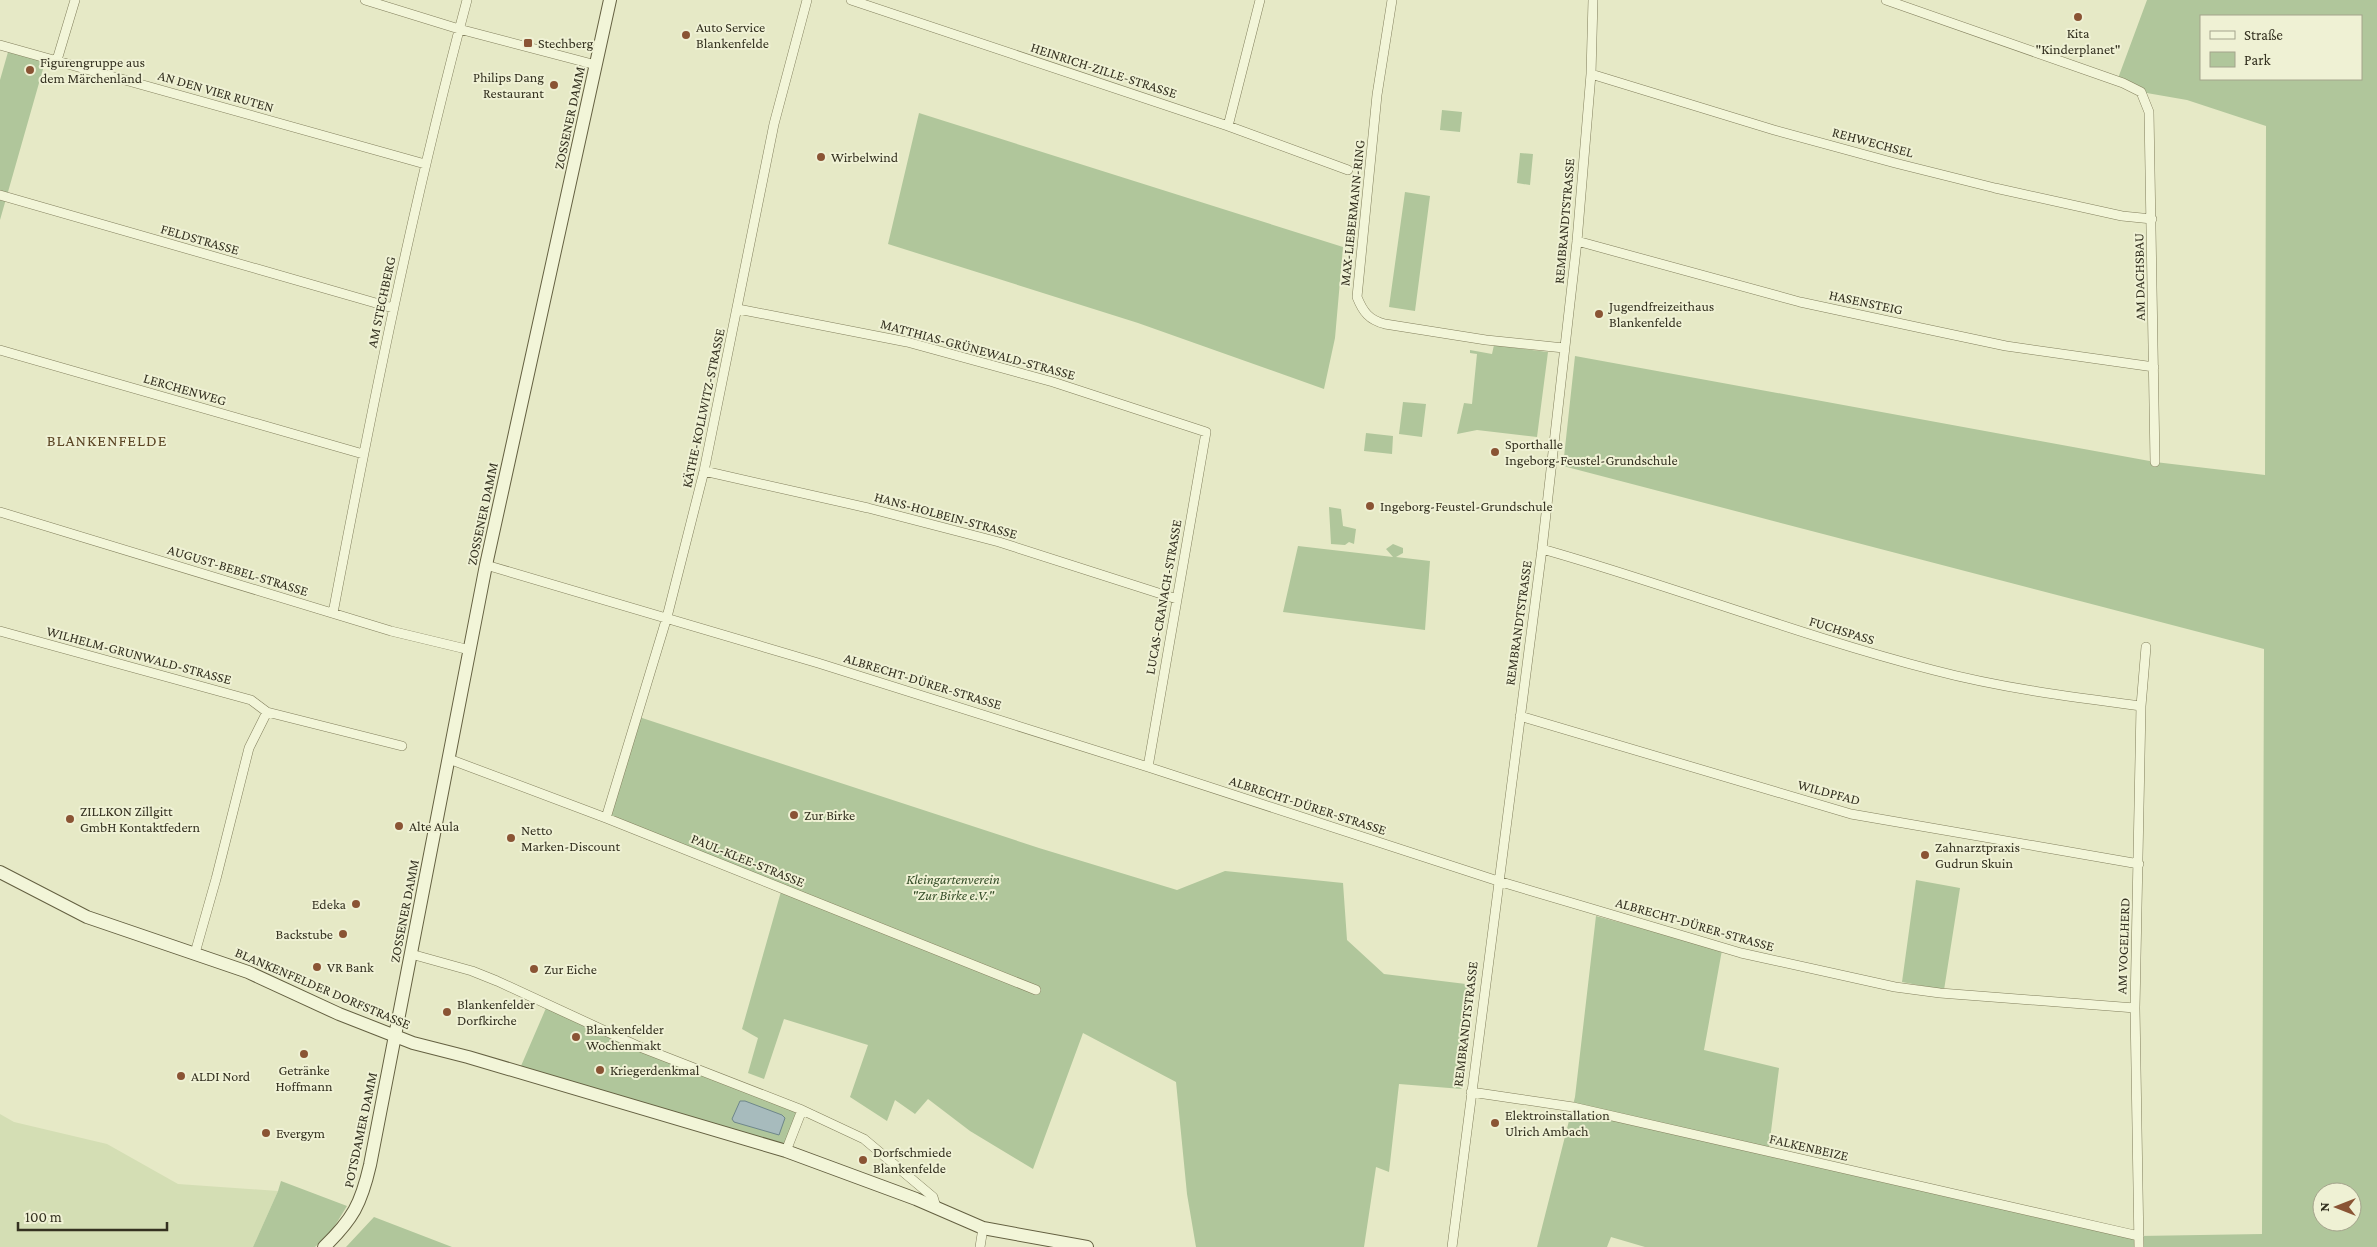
<svg xmlns="http://www.w3.org/2000/svg" width="2377" height="1247" font-family="'Crimson Pro',serif">
<style>
.farmland{fill:#d4deb4}
.green{fill:#b0c69b;fill-rule:evenodd}
.water{fill:#a7bbbd;stroke:#6e868a}
.lines{fill:none;stroke-linecap:round;stroke-linejoin:round}
.street-casing{stroke:#827f5d;stroke-width:10}
.secondary-casing{stroke:#646041;stroke-width:14}
.street{stroke:#f2f5d8;stroke-width:9}
.secondary{stroke:#f2f5d8;stroke-width:12}
.poi-dot{fill:#8a5434;stroke:#eff1d4;stroke-width:2}
.labels{text-anchor:middle;stroke-width:4;stroke-linejoin:round;paint-order:stroke}
.poi-label{font-size:14px;fill:#343120;stroke:#eff1d4;text-anchor:start}
.street-label{font-size:14px;fill:#343120;stroke:#eff1d4}
.park-label{font-size:14px;font-style:italic;fill:#364e29;stroke:#eff1d4}
.quarter-label{font-size:16px;letter-spacing:1px;fill:#5b4524;stroke:#eff1d4}
</style>
<rect width="100%" height="100%" fill="#e6e9c6"/>
<!-- farmland -->
<path class="farmland" d="M0,1114l14,8 93,22 71,40 100,7 -25,56h-253z"/>
<!-- green -->
<path class="green" d="M2147,0h230v1247h-732l-34,-10 -4,10h-70l38,-150 21,-181 126,34 -18,100 75,18 -10,79 370,89 123,-2 2,-585 -701,-183 12,-110 580,106 110,13 1,-349 -79,-26 -46,-8 -24,-11zM2201,16h160v63h-160zM2322,1192h30v30h-30z
M8,52l37,10 -45,158v-140z
M1442,110l20,2 -2,20 -20,-2z
M919,113l424,134 -8,91 -11,51 -186,-66 -250,-79z
M1520,153l13,1 -3,31 -13,-2z
M1405,192l25,4 -15,115 -26,-4z
M1494,345l54,7 -11,85 -60,-7 -20,4 7,-31 8,1 5,-50 -7,-1v-3l22,4z
M1403,402l23,2 -4,33 -23,-3z
M1366,433l27,3 -1,18 -28,-3z
M1329,507l12,2 2,17 13,3 -2,15 -5,-2 -4,3 -14,-1z
M1393,544l10,4v5l-7,4 34,4 -5,69 -142,-18 15,-66 95,11 -7,-8z
M636,716l403,132 138,42 48,-19 118,12 4,57 37,34 90,11 -12,104 -63,-5 -10,88 -13,-5 -12,80h-168l-9,-53 -11,-112 -93,-49 -50,136 -63,-38 -42,-32 -13,15 -20,-14 -8,21 -37,-24 18,-52 -84,-26 -20,60 -16,-6 10,-35 -16,-9 40,-141 -176,-70z
M1916,880l44,8 -16,102 -42,-8z
M546,1008l256,102 -16,41 -268,-78z
M281,1181l66,25 -16,26 -16,15h-62l25,-56z
M374,1217l78,30h-106z"/>
<!-- water -->
<path class="water" d="M740,1101h5l37,14 3,3 -6,17 -45,-13 -2,-3z"/>
<g class="lines">
<defs>
<path id="street" d="M365,0l94,29 137,36
M851,0l377,126 120,44
M1392,0l-15,95 -20,202c6,15 12,23 28,27l101,16 78,8
M1886,0l237,83 18,9 8,20 6,350
M0,45l425,119
M57,60l18,-60
M1591,74l183,56 121,33 100,25 127,28 30,3
M1228,126l32,-126
M0,195l393,113
M1577,241l223,61 121,26 85,18 148,21
M738,309l169,33 146,40 153,50 -58,335
M0,350l363,104
M704,471l164,37 131,34 178,57
M0,512l391,119 79,19
M1542,549c131,37 259,87 391,121 68,18 138,27 208,36
M486,565l332,98 330,104 350,114 243,72 154,34 45,6 195,15
M333,613c39,-206 80,-411 134,-613
M0,631l251,69 16,12 135,34
M1520,716l331,98 288,50
M449,759l157,59 430,172
M606,818l61,-201 37,-146 70,-347 33,-124
M195,953l21,-74 33,-131 18,-36
M411,954l61,17 25,10 143,66 162,63 62,29 69,58 3,10
M1471,1092l102,15 566,129
M786,1151l16,-41
M980,1247l3,-19
M1452,1247l90,-698 35,-308 14,-167 2,-74
M2139,1247l-4,-239 6,-302 5,-59"/>
<path id="secondary" d="M0,872l87,45 161,55 91,42 74,29 55,14 318,94 130,48 67,29 104,19
M324,1247c29,-28 37,-43 46,-82l116,-600 124,-565"/>
</defs>
<!-- street casing -->
<use href="#street" class="street-casing"/>
<!-- secondary casing -->
<use href="#secondary" class="secondary-casing"/>
<!-- street -->
<use href="#street" class="street"/>
<!-- secondary -->
<use href="#secondary" class="secondary"/>
</g>
<!-- markers -->
<g class="poi-dot">
<circle cx="2078" cy="17" r="5"/>
<circle cx="686" cy="35" r="5"/>
<rect x="523" y="38" width="10" height="10" rx="2.5"/>
<circle cx="30" cy="70" r="5"/>
<circle cx="554" cy="85" r="5"/>
<circle cx="821" cy="157" r="5"/>
<circle cx="1599" cy="314" r="5"/>
<circle cx="1495" cy="452" r="5"/>
<circle cx="1370" cy="506" r="5"/>
<circle cx="794" cy="815" r="5"/>
<circle cx="70" cy="819" r="5"/>
<circle cx="399" cy="826" r="5"/>
<circle cx="511" cy="838" r="5"/>
<circle cx="1925" cy="855" r="5"/>
<circle cx="356" cy="904" r="5"/>
<circle cx="343" cy="934" r="5"/>
<circle cx="317" cy="967" r="5"/>
<circle cx="534" cy="969" r="5"/>
<circle cx="447" cy="1012" r="5"/>
<circle cx="576" cy="1037" r="5"/>
<circle cx="304" cy="1054" r="5"/>
<circle cx="600" cy="1070" r="5"/>
<circle cx="181" cy="1076" r="5"/>
<circle cx="1495" cy="1123" r="5"/>
<circle cx="266" cy="1133" r="5"/>
<circle cx="863" cy="1160" r="5"/>
</g>
<g class="labels">
<!-- poi labels -->
<g class="poi-label">
<text x="696" y="32">Auto Service<tspan x="696" dy="16">Blankenfelde</tspan></text>
<text x="2078" y="38" text-anchor="middle">Kita<tspan x="2078" dy="16">"Kinderplanet"</tspan></text>
<text x="538" y="48">Stechberg</text>
<text x="40" y="67">Figurengruppe aus<tspan x="40" dy="16">dem Märchenland</tspan></text>
<text x="544" y="82" text-anchor="end">Philips Dang<tspan x="544" dy="16">Restaurant</tspan></text>
<text x="831" y="162">Wirbelwind</text>
<text x="1609" y="311">Jugendfreizeithaus<tspan x="1609" dy="16">Blankenfelde</tspan></text>
<text x="1505" y="449">Sporthalle<tspan x="1505" dy="16">Ingeborg-Feustel-Grundschule</tspan></text>
<text x="1380" y="511">Ingeborg-Feustel-Grundschule</text>
<text x="80" y="816">ZILLKON Zillgitt<tspan x="80" dy="16">GmbH Kontaktfedern</tspan></text>
<text x="804" y="820">Zur Birke</text>
<text x="409" y="831">Alte Aula</text>
<text x="521" y="835">Netto<tspan x="521" dy="16">Marken-Discount</tspan></text>
<text x="1935" y="852">Zahnarztpraxis<tspan x="1935" dy="16">Gudrun Skuin</tspan></text>
<text x="346" y="909" text-anchor="end">Edeka</text>
<text x="333" y="939" text-anchor="end">Backstube</text>
<text x="327" y="972">VR Bank</text>
<text x="544" y="974">Zur Eiche</text>
<text x="457" y="1009">Blankenfelder<tspan x="457" dy="16">Dorfkirche</tspan></text>
<text x="586" y="1034">Blankenfelder<tspan x="586" dy="16">Wochenmakt</tspan></text>
<text x="304" y="1075" text-anchor="middle">Getränke<tspan x="304" dy="16">Hoffmann</tspan></text>
<text x="610" y="1075">Kriegerdenkmal</text>
<text x="191" y="1081">ALDI Nord</text>
<text x="1505" y="1120">Elektroinstallation<tspan x="1505" dy="16">Ulrich Ambach</tspan></text>
<text x="276" y="1138">Evergym</text>
<text x="873" y="1157">Dorfschmiede<tspan x="873" dy="16">Blankenfelde</tspan></text>
</g>
<!-- street labels -->
<g class="street-label">
<text transform="translate(1104 70) rotate(18)" y="5">HEINRICH-ZILLE-STRASSE</text>
<text transform="translate(216 91) rotate(16)" y="5">AN DEN VIER RUTEN</text>
<text transform="translate(569 118) rotate(-78)" y="5">ZOSSENER DAMM</text>
<text transform="translate(1873 142) rotate(15)" y="5">REHWECHSEL</text>
<text transform="translate(1352 213) rotate(-84)" y="5">MAX-LIEBERMANN-RING</text>
<text transform="translate(1564 221) rotate(-85)" y="5">REMBRANDTSTRASSE</text>
<text transform="translate(200 239) rotate(16)" y="5">FELDSTRASSE</text>
<text transform="translate(2139 277) rotate(-91)" y="5">AM DACHSBAU</text>
<text transform="translate(381 302) rotate(-78)" y="5">AM STECHBERG</text>
<text transform="translate(1866 302) rotate(12)" y="5">HASENSTEIG</text>
<text transform="translate(978 349) rotate(15)" y="5">MATTHIAS-GRÜNEWALD-STRASSE</text>
<text transform="translate(185 389) rotate(16)" y="5">LERCHENWEG</text>
<text transform="translate(703 408) rotate(-78)" y="5">KÄTHE-KOLLWITZ-STRASSE</text>
<text transform="translate(482 514) rotate(-78)" y="5">ZOSSENER DAMM</text>
<text transform="translate(946 515) rotate(15)" y="5">HANS-HOLBEIN-STRASSE</text>
<text transform="translate(238 570) rotate(17)" y="5">AUGUST-BEBEL-STRASSE</text>
<text transform="translate(1163 597) rotate(-80)" y="5">LUCAS-CRANACH-STRASSE</text>
<text transform="translate(1518 623) rotate(-82)" y="5">REMBRANDTSTRASSE</text>
<text transform="translate(1842 630) rotate(17)" y="5">FUCHSPASS</text>
<text transform="translate(139 655) rotate(15)" y="5">WILHELM-GRUNWALD-STRASSE</text>
<text transform="translate(923 681) rotate(17)" y="5">ALBRECHT-DÜRER-STRASSE</text>
<text transform="translate(1829 792) rotate(15)" y="5">WILDPFAD</text>
<text transform="translate(1308 805) rotate(18)" y="5">ALBRECHT-DÜRER-STRASSE</text>
<text transform="translate(748 860) rotate(22)" y="5">PAUL-KLEE-STRASSE</text>
<text transform="translate(404 911) rotate(-79)" y="5">ZOSSENER DAMM</text>
<text transform="translate(1695 924) rotate(16)" y="5">ALBRECHT-DÜRER-STRASSE</text>
<text transform="translate(2123 946) rotate(-88)" y="5">AM VOGELHERD</text>
<text transform="translate(323 988) rotate(23)" y="5">BLANKENFELDER DORFSTRASSE</text>
<text transform="translate(1465 1024) rotate(-83)" y="5">REMBRANDTSTRASSE</text>
<text transform="translate(360 1130) rotate(-78)" y="5">POTSDAMER DAMM</text>
<text transform="translate(1809 1147) rotate(13)" y="5">FALKENBEIZE</text>
</g>
<!-- park labels -->
<g class="park-label">
<text x="953" y="884">Kleingartenverein<tspan x="953" dy="16">"Zur Birke e.V."</tspan></text>
</g>
<!-- quarter labels -->
<g class="quarter-label">
<text x="107" y="446">BLANKENFELDE</text>
</g>
</g>
<!-- legend -->
<rect x="2200" y="15" width="162" height="65" fill="#eff1d4" stroke="#a4a48c"/>
<rect x="2210" y="31" width="25" height="8" fill="#f2f5d8" stroke="#a4a48c"/>
<text x="2244" y="40" font-size="15" fill="#343120">Straße</text>
<rect x="2210" y="52" width="25" height="15" fill="#b0c69b" stroke="#a4a48c"/>
<text x="2244" y="65" font-size="15" fill="#343120">Park</text>
<!-- north arrow -->
<g transform="translate(2337 1207) rotate(270)"><circle r="24" fill="#eff1d4" stroke="#a4a48c"/>
<path d="M0-4L9 19L0 12L-9 19Z" fill="#8a5434"/>
<text y="-8" font-size="14" font-weight="bold" text-anchor="middle" fill="#343120">N</text>
</g>
<!-- scale -->
<path d="M18 1222v8h149v-8" fill="none" stroke="#343120" stroke-width="2.5"/>
<text x="25" y="1222" font-size="15" fill="#343120" stroke="#eff1d4" stroke-width="4" paint-order="stroke">100 m</text>
</svg>
